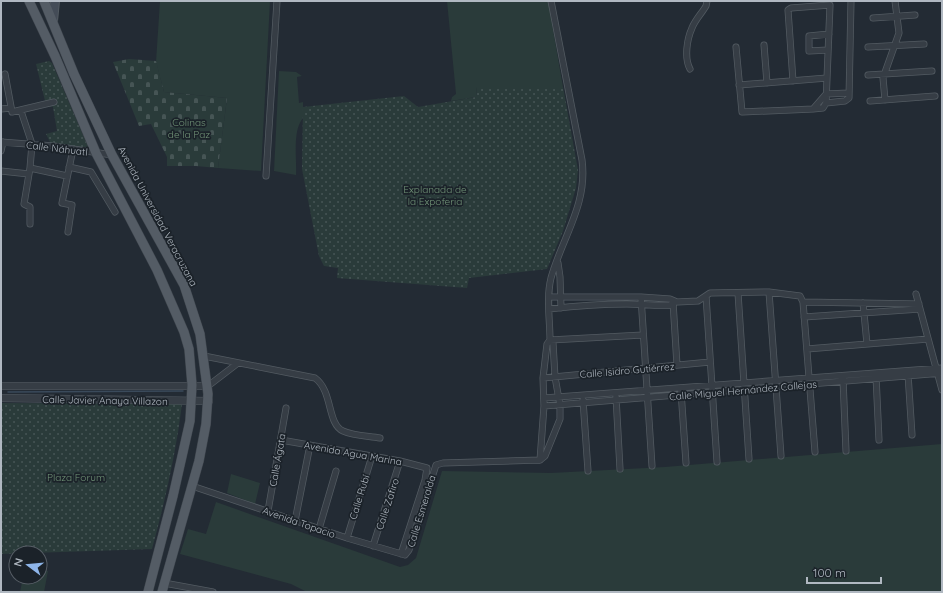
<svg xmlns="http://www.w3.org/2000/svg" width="943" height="593" font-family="Quicksand,sans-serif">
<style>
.green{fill:#2a3b3a}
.cemetery{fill:url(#cemetery-stones)}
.park{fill:url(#park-dots)}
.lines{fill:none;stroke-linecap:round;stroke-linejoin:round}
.stream{stroke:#3a4a5b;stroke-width:1.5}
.minor-casing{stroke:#535b62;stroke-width:7}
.tertiary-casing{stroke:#535b62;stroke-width:8}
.secondary-casing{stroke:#535b62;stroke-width:10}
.primary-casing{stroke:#3f464e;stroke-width:10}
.minor{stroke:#363d45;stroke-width:5.5}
.tertiary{stroke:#363d45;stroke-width:7}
.secondary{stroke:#444c57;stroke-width:8}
.primary{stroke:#545c65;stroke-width:9}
.labels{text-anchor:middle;stroke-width:3.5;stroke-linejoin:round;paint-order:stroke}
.park-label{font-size:10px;fill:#729478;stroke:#1b2229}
.street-label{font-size:10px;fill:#b0b8c1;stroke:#1b2229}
</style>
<defs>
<pattern id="cemetery-stones" width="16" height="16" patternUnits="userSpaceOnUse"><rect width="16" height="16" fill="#2a3b3a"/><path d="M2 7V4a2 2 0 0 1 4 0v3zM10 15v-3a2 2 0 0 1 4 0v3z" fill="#465555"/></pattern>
<pattern id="park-dots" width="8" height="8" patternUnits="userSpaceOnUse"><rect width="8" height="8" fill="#2a3b3a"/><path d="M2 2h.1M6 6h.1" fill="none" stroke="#465555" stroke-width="1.8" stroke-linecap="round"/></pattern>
</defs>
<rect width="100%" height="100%" fill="#232b34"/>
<!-- green -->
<path class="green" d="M160,1h110l-9,170 -43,-3 9,-70 -63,-6 -8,-30z
M447,1h101l15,86h-86l-1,10 -25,4 1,-4 4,-3z
M279,71l17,1 6,4 -5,1 2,26 4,-1v16c-11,13 -6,41 -7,57l-22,-4z
M942,444v148h-635l-16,-8 -111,-30 8,-25 18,5 10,-32 184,65 8,-2 8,-7 26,-87 109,2 114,-6z
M231,474l29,9 -5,21 -28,-11z
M40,569l8,2 -4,21h-24l3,-15h17z"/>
<!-- cemetery -->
<path class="cemetery" d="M129,59l27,2 8,31 63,6 -9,70 -22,-2h-29v-9l-16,-33 -12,2 -26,-64z"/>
<!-- park -->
<path class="park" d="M49,61l3,2 37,86 -37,-3 -6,-12 11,-3 -4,-24 -7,-2 -10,-41z
M477,87h86l15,83 -2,18 -13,43 -16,38 -78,9 -2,10 -130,-10 1,-10 -14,-2 -5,-10 -17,-87 1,-62 101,-11 14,11 58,-10z
M1,403l181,1c-6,49 -17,97 -30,145l-151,5z"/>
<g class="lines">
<!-- stream -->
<path class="stream" d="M8,392l175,-1"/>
<defs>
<path id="minor" d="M873,18l42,-3
M764,45l3,38
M736,47l6,65 71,-3 13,-15 23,-1
M868,47l56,-3
M828,50l-19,1v-15l20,-2
M690,69c-6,-11 -3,-30 2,-41 3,-8 10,-15 14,-22l1,-5
M5,74l7,38 42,-10
M868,75l64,-4
M793,81l-5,-71 3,-2 39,-3 -4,98 -3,5 -10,1
M739,85l88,-7
M885,100l-2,-22 16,-45 -4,-32
M870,101l65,-5
M826,103l19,-2 4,-3 2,-97
M1,109l10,-1
M21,111l11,33 -2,24 -6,36 6,3v17
M1,142l53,4 58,9
M1,151l2,-9
M69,167l22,5 24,40
M30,168l37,8
M1,171l28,3
M266,176l11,-175
M68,232l4,-27 -10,-2 11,-54
M558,263l2,14 1,31
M769,292l12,164
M738,293l11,166
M916,294l26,96
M706,296l11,166
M549,297h92l29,2 7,3 21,-1 12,-8 59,-1 31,4 3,6 12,150
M641,297l11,169
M673,302l4,63
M803,302l116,2
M863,303l4,41
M549,309c26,-3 52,-5 78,-5 15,0 29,2 44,1l2,-4
M804,317l116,-8
M550,340l93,-5
M807,349l121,-10
M204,356l111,22c18,13 12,46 28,53 11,5 26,5 37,7
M908,374l4,61
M876,376l3,64
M543,378l167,-16
M843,379l3,72
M208,386l30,-23
M681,391l5,72
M616,397l4,72
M544,398l398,-30
M583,400l5,71
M544,406l398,-33
M281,440l119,21 27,7 -2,12 -24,74
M540,460l5,-4 15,-37v-14l-5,-28 -2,-34 -3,-3c0,-20 -4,-42 1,-62 11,-40 37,-74 31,-118l-31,-159
M540,460l4,-54 -1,-28 4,-34 3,-4
M192,486l155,52 58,17 4,-5 27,-85 7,-2 97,-3
M268,511l18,-103
M295,521l15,-76
M319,529l17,-58
M347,538l25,-82
M373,546l27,-85
M164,583l49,9"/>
<path id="tertiary" d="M1,386h207
M1,398l208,3"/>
<path id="secondary" d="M53,21l2,-20"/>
<path id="primary" d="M29,1l26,55 41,97 61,117 27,62 5,17 3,36 -2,36 -17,75 -25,96
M44,1l30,73 38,81 72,130 16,49 8,60 -2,30 -7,37 -37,131"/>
</defs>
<!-- minor casing -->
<use href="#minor" class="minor-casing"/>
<!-- tertiary casing -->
<use href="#tertiary" class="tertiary-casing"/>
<!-- secondary casing -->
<use href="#secondary" class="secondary-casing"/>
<!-- primary casing -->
<use href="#primary" class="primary-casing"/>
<!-- minor -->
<use href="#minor" class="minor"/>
<!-- tertiary -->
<use href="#tertiary" class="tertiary"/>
<!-- secondary -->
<use href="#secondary" class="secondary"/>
<!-- primary -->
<use href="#primary" class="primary"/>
</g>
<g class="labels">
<!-- park labels -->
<g class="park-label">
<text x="189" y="126">Colinas<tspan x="189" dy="12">de la Paz</tspan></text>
<text x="435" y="193">Explanada de<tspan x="435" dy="12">la Expoferia</tspan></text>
<text x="76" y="481">Plaza Forum</text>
</g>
<!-- street labels -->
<g class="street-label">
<text transform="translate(57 148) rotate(7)" y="4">Calle Náhuatl</text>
<text transform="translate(158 216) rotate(62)" y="4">Avenida Universidad Veracruzana</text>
<text transform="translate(627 370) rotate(-5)" y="4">Calle Isidro Gutiérrez</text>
<text transform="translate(743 390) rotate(-5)" y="4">Calle Miguel Hernández Callejas</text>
<text transform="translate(105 400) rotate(1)" y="4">Calle Javier Anaya Villazon</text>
<text transform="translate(353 453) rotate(10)" y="4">Avenida Agua Marina</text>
<text transform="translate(277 460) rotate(-80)" y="4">Calle Ágata</text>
<text transform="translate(359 497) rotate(-73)" y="4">Calle Rubí</text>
<text transform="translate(387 504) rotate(-72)" y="4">Calle Zafiro</text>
<text transform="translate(421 511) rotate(-73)" y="4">Calle Esmeralda</text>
<text transform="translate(299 522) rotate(19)" y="4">Avenida Topacio</text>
</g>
</g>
<!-- border -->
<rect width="943" height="593" fill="none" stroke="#b0b8c1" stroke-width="4"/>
<!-- north arrow -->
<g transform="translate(28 565) rotate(286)"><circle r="19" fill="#1b2229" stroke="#575e66"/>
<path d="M0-3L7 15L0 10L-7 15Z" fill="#8eb5e9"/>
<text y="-6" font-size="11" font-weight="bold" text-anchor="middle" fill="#b0b8c1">N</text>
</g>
<!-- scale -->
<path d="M807 577v6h74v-6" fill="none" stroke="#b0b8c1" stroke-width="2"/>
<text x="813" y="577" font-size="12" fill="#b0b8c1" stroke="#1b2229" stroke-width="3" paint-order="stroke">100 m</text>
</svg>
